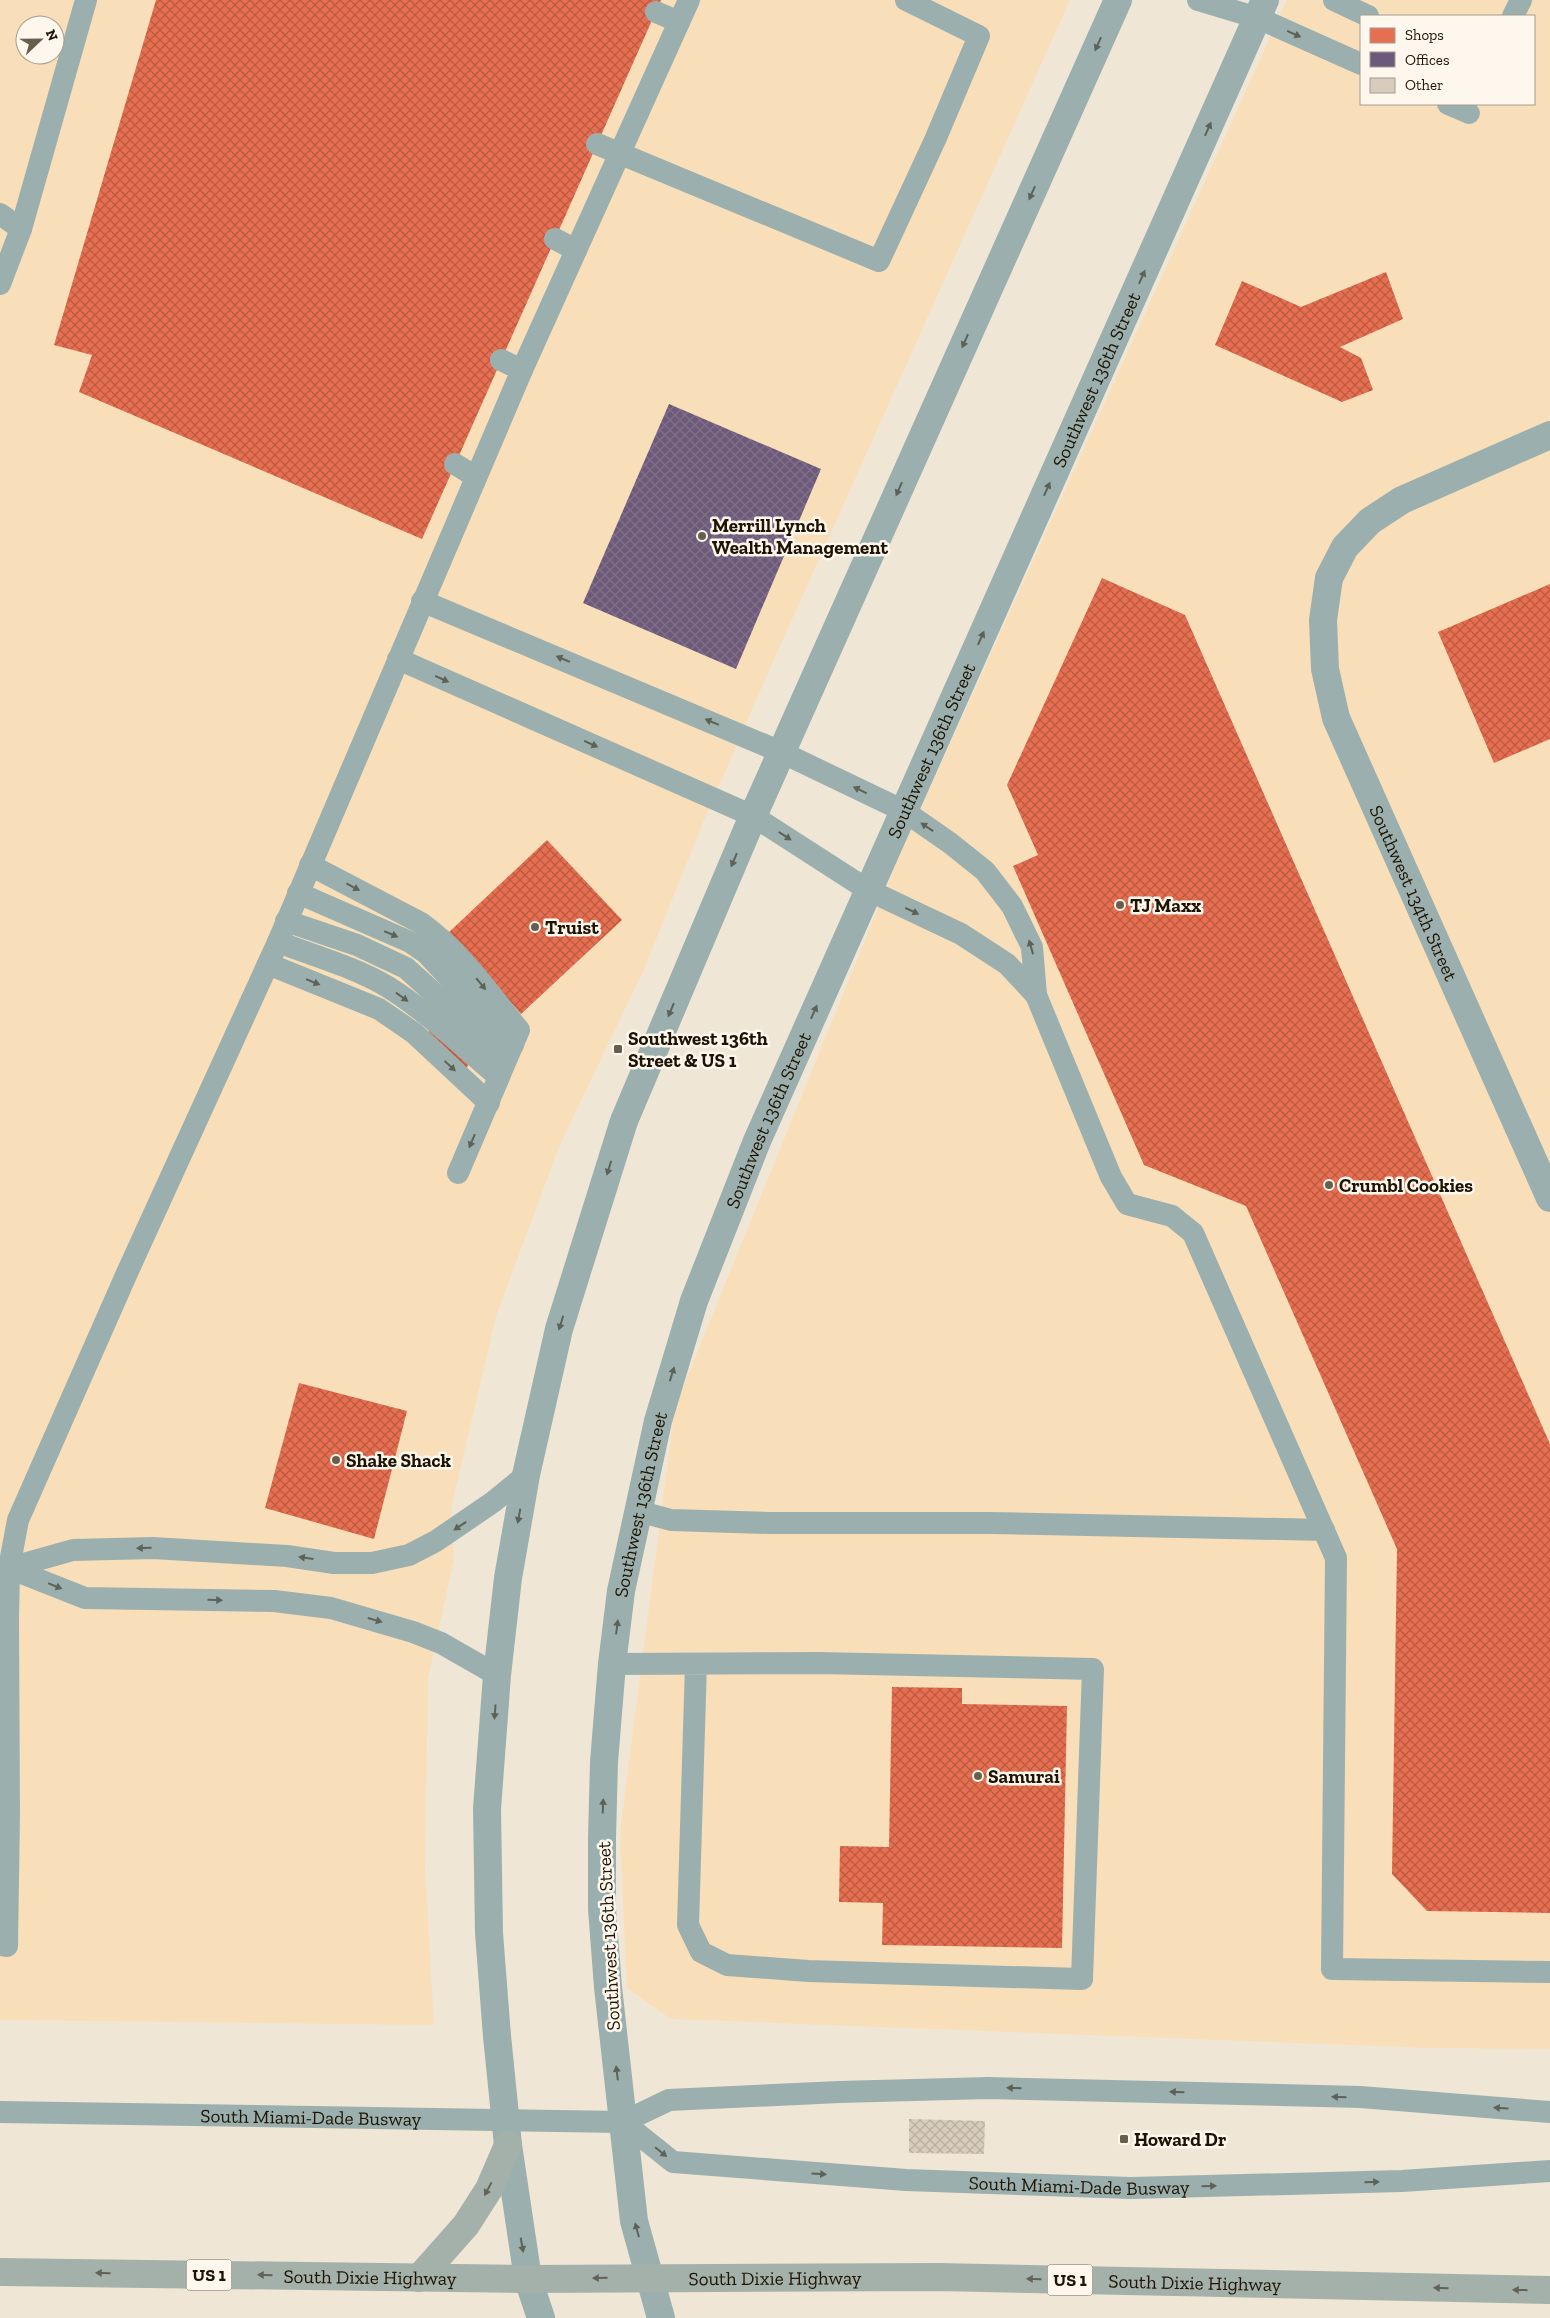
<svg xmlns="http://www.w3.org/2000/svg" width="1550" height="2318" font-family="'Zilla Slab',serif">
<style>
.built{fill:#f8dfba;fill-rule:evenodd}
.shops{fill:url(#shops-cross-hatch)}
.offices{fill:url(#offices-cross-hatch)}
.building{fill:url(#building-cross-hatch)}
.lines{fill:none;stroke-linecap:round;stroke-linejoin:round}
.service{stroke:#9bb0ae;stroke-width:22}
.minor{stroke:#9bb0ae;stroke-width:28}
.tertiary{stroke:#9bb0ae;stroke-width:28}
.trunk{stroke:#a4b0aa;stroke-width:28}
.oneway{fill:#5d6258}
.oneway2{fill:#626256}
.poi-dot{fill:#685e4d;stroke:#fdf7ee;stroke-width:2}
.labels{text-anchor:middle;stroke-width:5;stroke-linejoin:round;paint-order:stroke}
.shield{fill:#fdf7ee;stroke:#62584a;stroke-width:1}
.shield-label{font-size:18px;font-weight:bold;fill:#1f1403}
.street-label{font-size:19px;fill:#1f1403;stroke:#fdf7ee}
.poi-label{font-size:19px;font-weight:bold;fill:#1f1403;stroke:#fdf7ee;text-anchor:start}
</style>
<defs>
<pattern id="shops-cross-hatch" width="8" height="8" patternUnits="userSpaceOnUse" patternTransform="scale(1.25)"><rect width="8" height="8" fill="#e76f51"/><path d="M0 0l8 8M0 8l8-8" fill="none" stroke="#bb5a41"/></pattern>
<pattern id="offices-cross-hatch" width="8" height="8" patternUnits="userSpaceOnUse" patternTransform="scale(1.25)"><rect width="8" height="8" fill="#6d597a"/><path d="M0 0l8 8M0 8l8-8" fill="none" stroke="#817188"/></pattern>
<pattern id="building-cross-hatch" width="8" height="8" patternUnits="userSpaceOnUse" patternTransform="scale(1.25)"><rect width="8" height="8" fill="#d8cdbd"/><path d="M0 0l8 8M0 8l8-8" fill="none" stroke="#b9afa1"/></pattern>
</defs>
<rect width="100%" height="100%" fill="#f0e6d6"/>
<!-- built -->
<path class="built" d="M0,0h1070l-302,673 -66,152 -57,142 -86,180 -63,169 -45,193 3,50 -26,119 -3,190 9,157 -434,-5zM25,25h30v30h-30z
M1287,0h263v2049l-121,-1 -758,-29 -44,-31 -7,-156 55,-425 223,-548zM1361,16h173v88h-173z"/>
<!-- shops -->
<path class="shops" d="M156,0h505l-239,539 -343,-147 13,-37 -38,-10z
M1386,272l17,47 -63,28 21,11 12,32 -31,12 -127,-57 27,-64 59,26z
M1102,578l83,37 365,829v469l-123,-2 -35,-37 5,-325 -151,-343 -102,-41 -131,-299 25,-11 -31,-70z
M1550,584v155l-56,24 -56,-131z
M547,840l75,80 -101,94 -21,-24 -40,94 -36,-41 39,-91 -16,-18z
M299,1383l108,28 -33,128 -109,-31z
M892,1687l70,1v16l105,2 -5,242 -180,-3 1,-42 -44,-1 1,-56 49,1z"/>
<!-- offices -->
<path class="offices" d="M669,404l152,65 -85,200 -153,-66z"/>
<!-- building -->
<path class="building" d="M909,2119l76,2 -1,33 -75,-1z"/>
<g class="lines">
<!-- service -->
<g class="service">
<path d="M1198,0l60,18 103,46"/>
<path d="M1334,0l34,16"/>
<path d="M656,12l23,10"/>
<path d="M1513,16l8,-16"/>
<path d="M1448,104l21,9"/>
<path d="M597,144l282,117 56,-121 44,-104 -73,-36"/>
<path d="M0,214l21,15"/>
<path d="M555,239l21,11"/>
<path d="M0,284l21,-55 65,-229"/>
<path d="M501,360l21,10"/>
<path d="M455,464l21,13"/>
<path d="M422,601l359,151 123,59 46,32 35,28 27,35 20,41 4,48 75,182 16,27 45,12 21,17 143,325 -4,411 218,3"/>
<path d="M398,659l355,157 115,74 93,44 46,30 29,31"/>
<path d="M310,865l111,58c39,28 68,70 98,107l-61,143"/>
<path d="M298,893l112,49 16,11 87,92"/>
<path d="M286,921l71,24 49,23 100,90"/>
<path d="M278,942c36,14 77,25 110,45 40,25 75,60 111,90"/>
<path d="M268,964l111,45 35,24 75,70"/>
<path d="M638,1511l33,9 97,3h221l335,7"/>
<path d="M0,1568h9l64,-18 80,-2 134,8 47,7h38l37,-8 27,-14 57,-39 33,-27"/>
<path d="M9,1568l76,30 189,3 57,7 82,24 28,11 56,32"/>
<path d="M612,1664l207,-1 274,6 -11,310 -274,-8 -81,-6 -26,-13 -13,-27 8,-261"/>
<path d="M0,1945l7,1 2,-132 -1,-195 1,-51 9,-48 109,-247 151,-331 244,-572 167,-370"/>
<path id="s1" d="M0,2112l623,10 46,-22 170,-8 149,-4 372,9 190,15"/>
<path id="s2" d="M623,2122l50,40 233,18 225,8 271,-7 148,-10"/>
</g>
<!-- minor -->
<path class="minor" id="s3" d="M1550,435l-148,65 -32,21 -25,26 -16,31 -6,42 2,49 11,49 214,480"/>
<!-- tertiary -->
<g class="tertiary">
<path d="M541,2318l-13,-39 -20,-134 -11,-109 -8,-103 -2,-124 10,-134 11,-97 18,-103 33,-146 65,-208 129,-305 365,-816"/>
<path id="s4" d="M661,2318l-27,-97 -26,-234 -6,-78v-71l2,-76 8,-98 9,-73 37,-170 36,-120 63,-160 508,-1141"/>
</g>
<!-- trunk -->
<g class="trunk">
<path id="s5" d="M0,2272l528,7 411,-2 611,13"/>
<path d="M419,2278l47,-53 23,-36 19,-44"/>
</g>
</g>
<!-- one-way arrows -->
<defs><path id="oneway-solid" d="M-6-.8H1V-3.2L6.5 0L1 3.2V.8H-6Z" transform="scale(1.25)"/></defs>
<g class="oneway">
<use href="#oneway-solid" transform="translate(1294 34) rotate(24)"/>
<use href="#oneway-solid" transform="translate(1098 44) rotate(114)"/>
<use href="#oneway-solid" transform="translate(1208 129) rotate(-66)"/>
<use href="#oneway-solid" transform="translate(1032 193) rotate(114)"/>
<use href="#oneway-solid" transform="translate(1142 277) rotate(-66)"/>
<use href="#oneway-solid" transform="translate(965 341) rotate(114)"/>
<use href="#oneway-solid" transform="translate(899 489) rotate(114)"/>
<use href="#oneway-solid" transform="translate(1047 489) rotate(-66)"/>
<use href="#oneway-solid" transform="translate(981 638) rotate(-66)"/>
<use href="#oneway-solid" transform="translate(563 659) rotate(-157)"/>
<use href="#oneway-solid" transform="translate(442 679) rotate(24)"/>
<use href="#oneway-solid" transform="translate(712 722) rotate(-157)"/>
<use href="#oneway-solid" transform="translate(591 744) rotate(24)"/>
<use href="#oneway-solid" transform="translate(860 790) rotate(-154)"/>
<use href="#oneway-solid" transform="translate(927 827) rotate(-146)"/>
<use href="#oneway-solid" transform="translate(785 836) rotate(33)"/>
<use href="#oneway-solid" transform="translate(734 860) rotate(113)"/>
<use href="#oneway-solid" transform="translate(353 887) rotate(28)"/>
<use href="#oneway-solid" transform="translate(912 911) rotate(25)"/>
<use href="#oneway-solid" transform="translate(391 934) rotate(23)"/>
<use href="#oneway-solid" transform="translate(1031 947) rotate(-106)"/>
<use href="#oneway-solid" transform="translate(313 982) rotate(22)"/>
<use href="#oneway-solid" transform="translate(481 984) rotate(50)"/>
<use href="#oneway-solid" transform="translate(402 997) rotate(36)"/>
<use href="#oneway-solid" transform="translate(671 1010) rotate(113)"/>
<use href="#oneway-solid" transform="translate(814 1012) rotate(-66)"/>
<use href="#oneway-solid" transform="translate(450 1066) rotate(43)"/>
<use href="#oneway-solid" transform="translate(472 1141) rotate(113)"/>
<use href="#oneway-solid" transform="translate(609 1168) rotate(107)"/>
<use href="#oneway-solid" transform="translate(561 1323) rotate(107)"/>
<use href="#oneway-solid" transform="translate(672 1374) rotate(-73)"/>
<use href="#oneway-solid" transform="translate(519 1516) rotate(100)"/>
<use href="#oneway-solid" transform="translate(460 1526) rotate(146)"/>
<use href="#oneway-solid" transform="translate(144 1548) rotate(179)"/>
<use href="#oneway-solid" transform="translate(306 1558) rotate(-172)"/>
<use href="#oneway-solid" transform="translate(55 1586) rotate(22)"/>
<use href="#oneway-solid" transform="translate(215 1600) rotate(1)"/>
<use href="#oneway-solid" transform="translate(375 1620) rotate(16)"/>
<use href="#oneway-solid" transform="translate(617 1627) rotate(-83)"/>
<use href="#oneway-solid" transform="translate(495 1712) rotate(94)"/>
<use href="#oneway-solid" transform="translate(603 1806) rotate(-88)"/>
<use href="#oneway-solid" transform="translate(617 2073) rotate(-97)"/>
<use href="#oneway-solid" transform="translate(1014 2088) rotate(-179)"/>
<use href="#oneway-solid" transform="translate(1177 2092) rotate(-178)"/>
<use href="#oneway-solid" transform="translate(1339 2097) rotate(-179)"/>
<use href="#oneway-solid" transform="translate(1501 2108) rotate(-176)"/>
<use href="#oneway-solid" transform="translate(661 2152) rotate(39)"/>
<use href="#oneway-solid" transform="translate(819 2174) rotate(4)"/>
<use href="#oneway-solid" transform="translate(1372 2182) rotate(-2)"/>
<use href="#oneway-solid" transform="translate(1209 2186) rotate(-1)"/>
<use href="#oneway-solid" transform="translate(637 2230) rotate(-105)"/>
<use href="#oneway-solid" transform="translate(522 2245) rotate(80)"/>
</g>
<g class="oneway2">
<use href="#oneway-solid" transform="translate(488 2189) rotate(118)"/>
<use href="#oneway-solid" transform="translate(103 2273) rotate(-179)"/>
<use href="#oneway-solid" transform="translate(265 2275) rotate(-179)"/>
<use href="#oneway-solid" transform="translate(600 2278) rotate(179)"/>
<use href="#oneway-solid" transform="translate(1034 2279) rotate(-179)"/>
<use href="#oneway-solid" transform="translate(1441 2288) rotate(-179)"/>
<use href="#oneway-solid" transform="translate(1520 2290) rotate(-179)"/>
</g>
<!-- markers -->
<g class="poi-dot">
<circle cx="702" cy="536" r="5"/>
<circle cx="1120" cy="905" r="5"/>
<circle cx="535" cy="927" r="5"/>
<rect x="613" y="1044" width="10" height="10" rx="2.5"/>
<circle cx="1329" cy="1185" r="5"/>
<circle cx="336" cy="1460" r="5"/>
<circle cx="978" cy="1776" r="5"/>
<rect x="1119" y="2134" width="10" height="10" rx="2.5"/>
</g>
<g class="labels">
<!-- shield labels -->
<g class="shield">
<rect x="186.5" y="2259.5" width="45" height="31" rx="4"/>
<rect x="1047.5" y="2264.5" width="45" height="31" rx="4"/>
</g>
<g class="shield-label">
<text x="209" y="2281">US 1</text>
<text x="1070" y="2286">US 1</text>
</g>
<!-- street labels -->
<g class="street-label">
<text dy="7" stroke="none"><textPath href="#s4" startOffset="2038">Southwest 136th Street</textPath></text>
<text dy="7" stroke="none"><textPath href="#s4" startOffset="1632">Southwest 136th Street</textPath></text>
<text dy="7" stroke="none"><textPath href="#s3" startOffset="604">Southwest 134th Street</textPath></text>
<text dy="7" stroke="none"><textPath href="#s4" startOffset="1228">Southwest 136th Street</textPath></text>
<text dy="7" stroke="none"><textPath href="#s4" startOffset="822">Southwest 136th Street</textPath></text>
<text transform="translate(608 1936) rotate(-93)" y="7">Southwest 136th Street</text>
<text dy="7" stroke="none"><textPath href="#s1" startOffset="311">South Miami-Dade Busway</textPath></text>
<text dy="7" stroke="none"><textPath href="#s2" startOffset="471">South Miami-Dade Busway</textPath></text>
<text dy="7" stroke="none"><textPath href="#s5" startOffset="370">South Dixie Highway</textPath></text>
<text dy="7" stroke="none"><textPath href="#s5" startOffset="775">South Dixie Highway</textPath></text>
<text dy="7" stroke="none"><textPath href="#s5" startOffset="1195">South Dixie Highway</textPath></text>
</g>
<!-- poi labels -->
<g class="poi-label">
<text x="712" y="532">Merrill Lynch<tspan x="712" dy="22">Wealth Management</tspan></text>
<text x="1130" y="912">TJ Maxx</text>
<text x="545" y="934">Truist</text>
<text x="628" y="1045">Southwest 136th<tspan x="628" dy="22">Street &amp; US 1</tspan></text>
<text x="1339" y="1192">Crumbl Cookies</text>
<text x="346" y="1467">Shake Shack</text>
<text x="988" y="1783">Samurai</text>
<text x="1134" y="2146">Howard Dr</text>
</g>
</g>
<!-- legend -->
<rect x="1360" y="15" width="175" height="90" fill="#fdf7ee" stroke="#a49c90"/>
<rect x="1370" y="28" width="25" height="15" fill="#e76f51" stroke="#a49c90"/>
<text x="1405" y="40" font-size="15" fill="#1f1403">Shops</text>
<rect x="1370" y="52" width="25" height="15" fill="#6d597a" stroke="#a49c90"/>
<text x="1405" y="65" font-size="15" fill="#1f1403">Offices</text>
<rect x="1370" y="78" width="25" height="15" fill="#d8cdbd" stroke="#a49c90"/>
<text x="1405" y="90" font-size="15" fill="#1f1403">Other</text>
<!-- north arrow -->
<g transform="translate(40 40) rotate(68)"><circle r="24" fill="#fdf7ee" stroke="#a49c90"/>
<path d="M0-4L9 19L0 12L-9 19Z" fill="#685e4d"/>
<text y="-8" font-size="14" font-weight="bold" text-anchor="middle" fill="#1f1403">N</text>
</g>
</svg>
